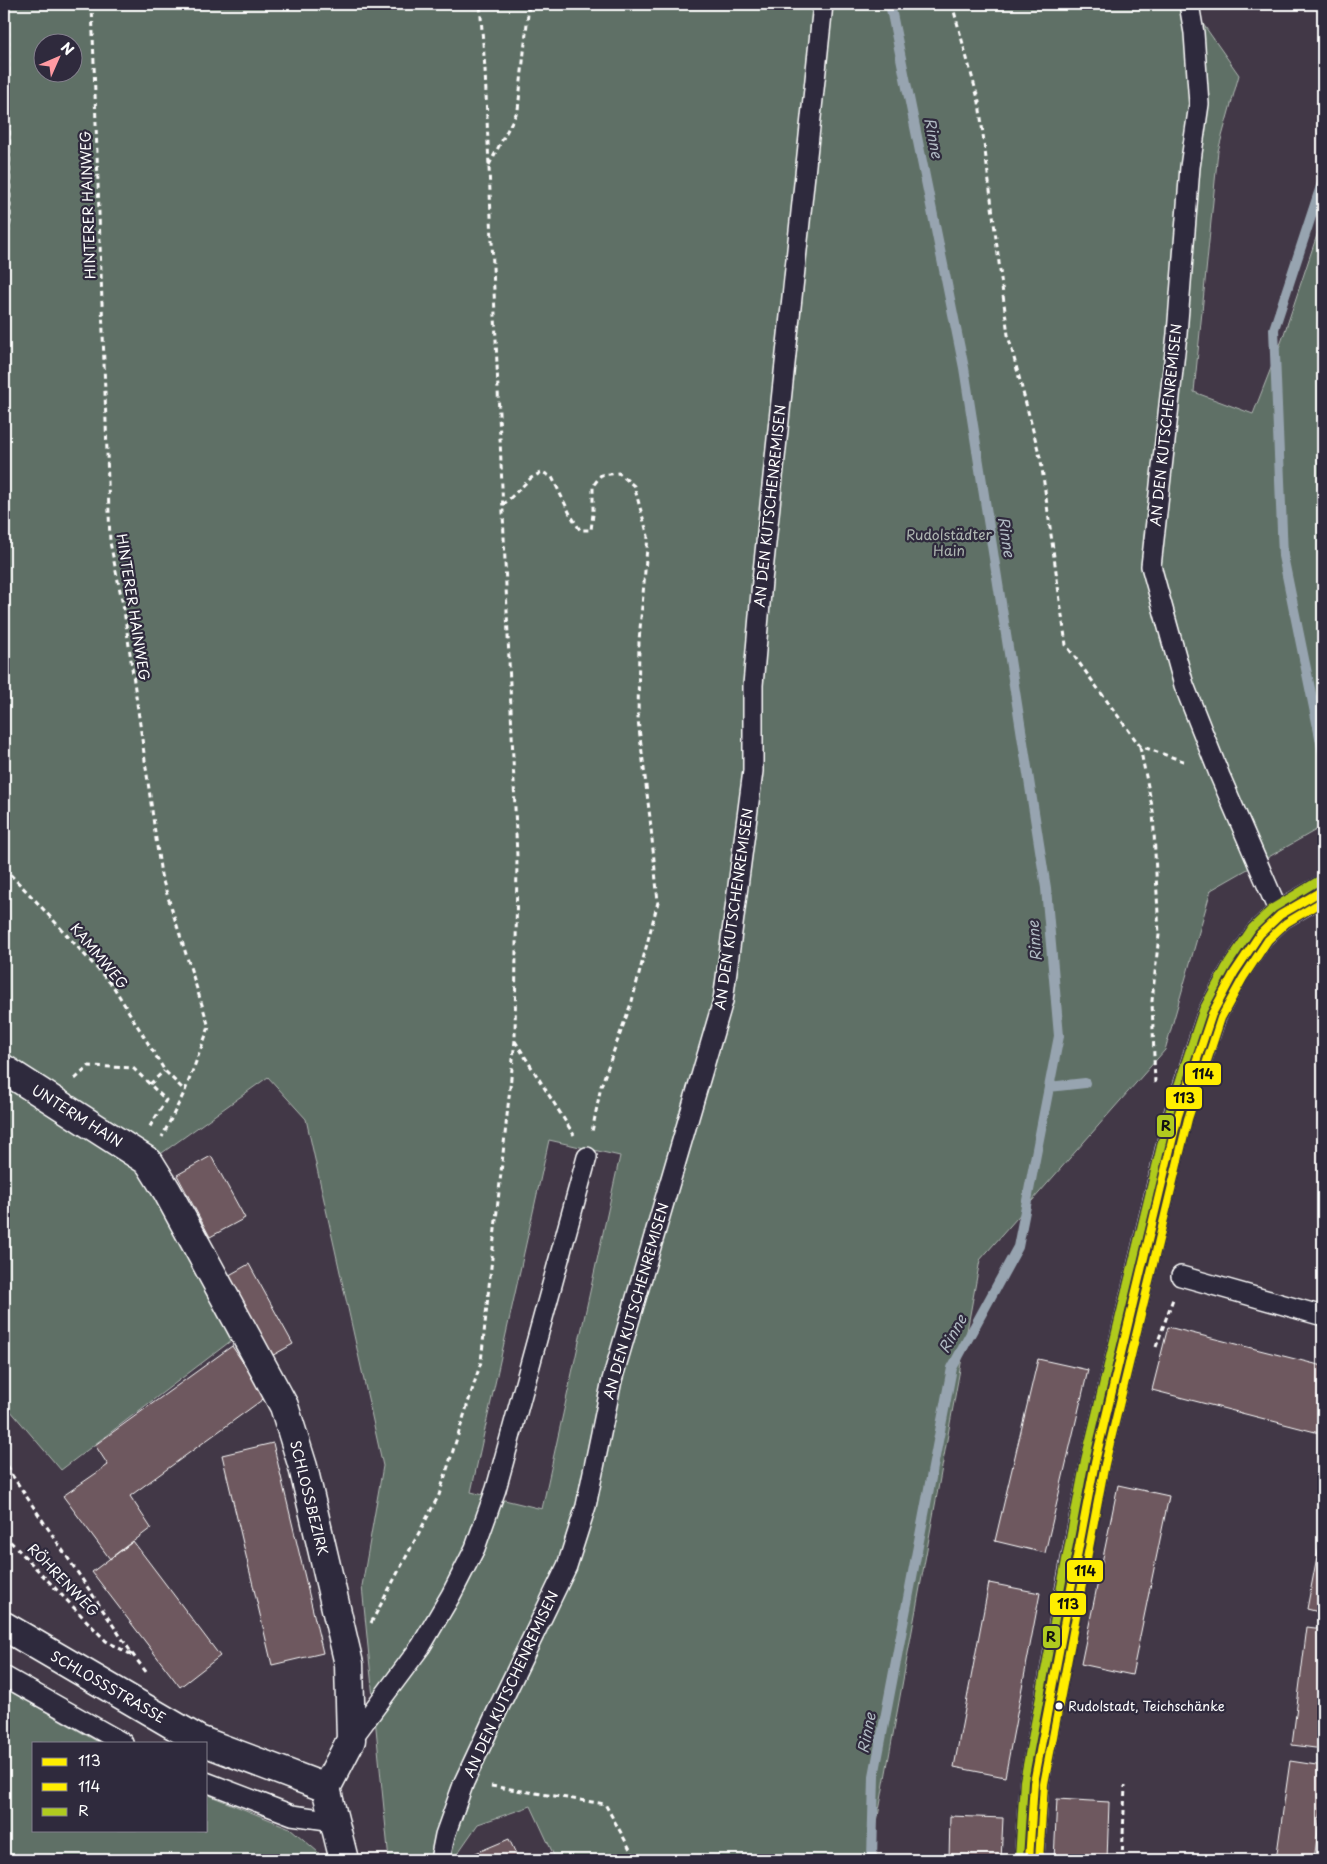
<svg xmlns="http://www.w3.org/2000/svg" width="1327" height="1864" font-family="'Playpen Sans',sans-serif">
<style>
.green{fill:#5f6f66;stroke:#afb7b2;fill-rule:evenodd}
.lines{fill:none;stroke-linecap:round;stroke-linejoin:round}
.stream{stroke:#97a4b0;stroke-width:10}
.building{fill:#6e585e;stroke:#fff}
.service-casing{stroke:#fff;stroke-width:22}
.minor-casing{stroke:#fff;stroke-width:31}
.primary-casing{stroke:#fff;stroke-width:31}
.path{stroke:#fff;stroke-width:3;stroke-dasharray:5 4;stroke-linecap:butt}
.service{stroke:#2f2a3d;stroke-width:19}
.minor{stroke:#2f2a3d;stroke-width:28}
.primary{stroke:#756a55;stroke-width:28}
.bus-1-casing{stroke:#2f2a3d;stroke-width:11}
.bus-2-casing{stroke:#2f2a3d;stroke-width:11}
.bus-3-casing{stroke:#2f2a3d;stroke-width:11}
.bus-1{stroke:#ffed00;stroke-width:8}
.bus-2{stroke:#ffed00;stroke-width:8}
.bus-3{stroke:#b0cb1f;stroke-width:8}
.bus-dot{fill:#fff;stroke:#2f2a3d;stroke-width:2}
.labels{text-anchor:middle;stroke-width:4.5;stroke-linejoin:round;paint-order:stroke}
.bus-label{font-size:13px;fill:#fff;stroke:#2f2a3d;text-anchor:start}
.street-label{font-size:14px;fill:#fff;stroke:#2f2a3d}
.park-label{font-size:14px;fill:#afb7b2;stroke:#2f2a3d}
.water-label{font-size:15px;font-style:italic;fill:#b1bbc4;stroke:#2f2a3d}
.line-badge{stroke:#2f2a3d;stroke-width:2}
.pale-badge-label{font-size:14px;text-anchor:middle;font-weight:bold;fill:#111}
</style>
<rect width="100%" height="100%" fill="#423847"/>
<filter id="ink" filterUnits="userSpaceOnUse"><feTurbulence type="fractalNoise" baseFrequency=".02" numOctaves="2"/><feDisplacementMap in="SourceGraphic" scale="10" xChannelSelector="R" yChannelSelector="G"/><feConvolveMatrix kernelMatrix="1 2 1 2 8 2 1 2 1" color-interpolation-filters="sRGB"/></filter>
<g filter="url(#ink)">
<!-- green -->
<path class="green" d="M4,4h1185l50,71 -21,76 -24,241 59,22 29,-74 41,-123v609l-112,64 -46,160 -185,210 -110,600h-314l-25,-54 -53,18 -25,36h-64l-27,-274 21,-120 -77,-347 -38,-42 -113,81 -128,-82 -23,11zM42,42h30v30h-30zM549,1140l71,16 -78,353 -71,-17z
M12,1087l125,75 95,178 -171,130 -57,-67v-312z
M4,1688l96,55h-66v87h172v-36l84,34 28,24 3,8h-317z"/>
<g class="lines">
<!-- stream -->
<path class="stream" d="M1323,180l-49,149 9,227 40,196
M1049,1087l36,-4
M872,1860l2,-84 78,-408 66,-121 41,-211 -13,-148 -82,-520 -74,-364"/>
</g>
<!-- building -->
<path class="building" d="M211,1156l34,62 -35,19 -33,-62z
M249,1264l44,80 -25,14 -44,-80z
M1168,1327l155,39v68l-171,-44z
M232,1346l34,51 -136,99 21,32 -41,31 -47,-63 45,-31 -13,-20z
M1038,1359l50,11 -43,183 -50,-12z
M273,1443l50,210 -51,12 -50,-210z
M1118,1485l51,11 -37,179 -51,-11z
M1323,1525v88l-16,-4z
M133,1541l87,115 -40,31 -88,-115z
M989,1583l51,10 -35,184 -51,-10z
M1307,1627l16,2v120l-31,-4z
M1290,1761l33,5v29l-9,65h-38z
M1057,1799l52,3 -2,58h-53z
M950,1816l53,2 -2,42h-52z
M509,1839l10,21h-46l-2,-5z"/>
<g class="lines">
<defs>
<path id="service" d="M1189,4l5,29 5,71 -9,63 -13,167 -26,232 33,119 36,91 60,139
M1181,1276l142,40
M4,1676l119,67
M351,1740l70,-94 30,-51 24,-47 21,-59 91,-332
M206,1782l86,33 42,6
M440,1860l5,-25 19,-53 35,-75 68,-141 19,-60 26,-126 111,-379 30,-230v-86l9,-104 61,-577"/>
<path id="minor" d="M4,1069l145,93 18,29 117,215 19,61 46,197 2,76 -25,48 18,72
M4,1626l195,114 127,48"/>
<path id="primary" d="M1029,1860l5,-77 40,-215 21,-106 83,-346 34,-102 22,-41 26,-39 20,-19 43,-25"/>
</defs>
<!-- service casing -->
<use href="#service" class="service-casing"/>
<!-- minor casing -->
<use href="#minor" class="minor-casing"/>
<!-- primary casing -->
<use href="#primary" class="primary-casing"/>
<!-- path -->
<path class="path" d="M92,4l18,538 14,68 37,265 48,152 -24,64 -23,46
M952,4l27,98 29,233 33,126 25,184 74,101 46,16
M4,5l4,20 2,196 -6,45
M489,165l29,-55 11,-106
M503,505l28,-27 11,-6 10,5 18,37 10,16h11l2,-16v-28l8,-11 18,-2 15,13 14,50 -9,105 -1,79 12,98 8,84 -26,99 -31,85 -9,46
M1140,747l13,64 6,124 -7,66 3,83
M4,868l30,31 79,87 52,85 20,20
M515,1041l59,94
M75,1079l14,-13 44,2 33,32 -17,28
M150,1084l14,-13
M1156,1347l17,-48
M4,1458l8,17 121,180 14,18
M4,1535l102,106 26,14
M371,1623l68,-128 42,-133 34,-322 2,-183 -32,-788 -5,-65
M491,1786l114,18 31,56
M1122,1860l3,-74"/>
<!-- service -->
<use href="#service" class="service"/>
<!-- minor -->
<use href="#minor" class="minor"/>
<!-- primary -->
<use href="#primary" class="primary"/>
<defs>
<path id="bus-1" d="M1029,1860l5,-77 61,-321 83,-346 34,-102 22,-41 26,-39 20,-19 43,-25"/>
<path id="bus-2" d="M1039,1860l5,-76 61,-320 83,-345 33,-101 22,-40 25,-38 18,-17 37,-22"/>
<path id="bus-3" d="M1019,1859l5,-78 61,-321 84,-347 34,-103 23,-43 26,-39 21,-20 45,-27"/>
</defs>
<!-- bus-1 casing -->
<use href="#bus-1" class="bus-1-casing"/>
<!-- bus-2 casing -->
<use href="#bus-2" class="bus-2-casing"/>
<!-- bus-3 casing -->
<use href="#bus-3" class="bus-3-casing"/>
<!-- bus-1 -->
<use href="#bus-1" class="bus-1"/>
<!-- bus-2 -->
<use href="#bus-2" class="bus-2"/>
<!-- bus-3 -->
<use href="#bus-3" class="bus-3"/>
</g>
</g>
<!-- markers -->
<circle class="bus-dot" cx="1059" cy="1706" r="4.5"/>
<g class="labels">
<!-- bus labels -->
<g class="bus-label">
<text x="1068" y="1711">Rudolstadt, Teichschänke</text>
</g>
<!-- street labels -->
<g class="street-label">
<text transform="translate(88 205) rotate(-92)" y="5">HINTERER HAINWEG</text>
<text transform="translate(1166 425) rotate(-84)" y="5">AN DEN KUTSCHENREMISEN</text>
<text transform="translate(770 506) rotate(-84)" y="5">AN DEN KUTSCHENREMISEN</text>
<text transform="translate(133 607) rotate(81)" y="5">HINTERER HAINWEG</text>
<text transform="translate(734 909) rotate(-82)" y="5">AN DEN KUTSCHENREMISEN</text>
<text transform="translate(99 956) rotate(50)" y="5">KAMMWEG</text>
<text transform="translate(77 1116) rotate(32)" y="5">UNTERM HAIN</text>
<text transform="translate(636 1301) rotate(-74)" y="5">AN DEN KUTSCHENREMISEN</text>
<text transform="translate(309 1498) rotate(76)" y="5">SCHLOSSBEZIRK</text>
<text transform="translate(63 1580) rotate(46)" y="5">RÖHRENWEG</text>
<text transform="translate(511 1684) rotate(-65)" y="5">AN DEN KUTSCHENREMISEN</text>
<text transform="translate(108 1687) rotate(30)" y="5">SCHLOSSSTRASSE</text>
</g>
<!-- park labels -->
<g class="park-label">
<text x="949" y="540">Rudolstädter<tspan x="949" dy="16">Hain</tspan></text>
</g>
<!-- water labels -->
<g class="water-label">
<text transform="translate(933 138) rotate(79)" y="5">Rinne</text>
<text transform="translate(1006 537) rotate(81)" y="5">Rinne</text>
<text transform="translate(1035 941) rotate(-95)" y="5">Rinne</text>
<text transform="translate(953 1334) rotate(-61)" y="5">Rinne</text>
<text transform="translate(867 1733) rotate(-79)" y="5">Rinne</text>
</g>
</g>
<g class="line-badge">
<rect x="1184" y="1062" width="38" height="24" rx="5" fill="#ffed00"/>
<rect x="1165" y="1086" width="38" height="24" rx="5" fill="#ffed00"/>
<rect x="1156" y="1114" width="19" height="24" rx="5" fill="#b0cb1f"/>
<rect x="1066" y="1559" width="38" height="24" rx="5" fill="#ffed00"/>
<rect x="1049" y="1592" width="38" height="24" rx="5" fill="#ffed00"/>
<rect x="1042" y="1625" width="19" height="24" rx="5" fill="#b0cb1f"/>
</g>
<g class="pale-badge-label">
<text x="1203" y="1079">114</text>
<text x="1184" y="1103">113</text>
<text x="1166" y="1131">R</text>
<text x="1085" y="1576">114</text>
<text x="1068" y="1609">113</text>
<text x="1051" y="1642">R</text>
</g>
<!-- margin -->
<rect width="1327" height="1864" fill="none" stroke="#2f2a3d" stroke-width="20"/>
<rect x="10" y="10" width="1307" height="1844" fill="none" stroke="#fff" stroke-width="2" filter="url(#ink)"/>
<!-- legend -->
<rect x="32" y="1742" width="175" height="90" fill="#2f2a3d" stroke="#827f8b"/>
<rect x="42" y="1758" width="25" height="8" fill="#ffed00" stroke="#827f8b"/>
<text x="78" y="1766" font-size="15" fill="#ffffff">113</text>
<rect x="42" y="1783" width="25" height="8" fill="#ffed00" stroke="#827f8b"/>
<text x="78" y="1792" font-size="15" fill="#ffffff">114</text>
<rect x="42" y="1808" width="25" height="8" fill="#b0cb1f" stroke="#827f8b"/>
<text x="78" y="1816" font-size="15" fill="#ffffff">R</text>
<!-- north arrow -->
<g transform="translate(58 58) rotate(45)"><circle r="24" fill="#2f2a3d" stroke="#827f8b"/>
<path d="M0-4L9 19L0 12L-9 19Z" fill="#ff9aa2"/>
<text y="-8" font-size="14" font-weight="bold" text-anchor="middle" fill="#ffffff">N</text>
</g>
</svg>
